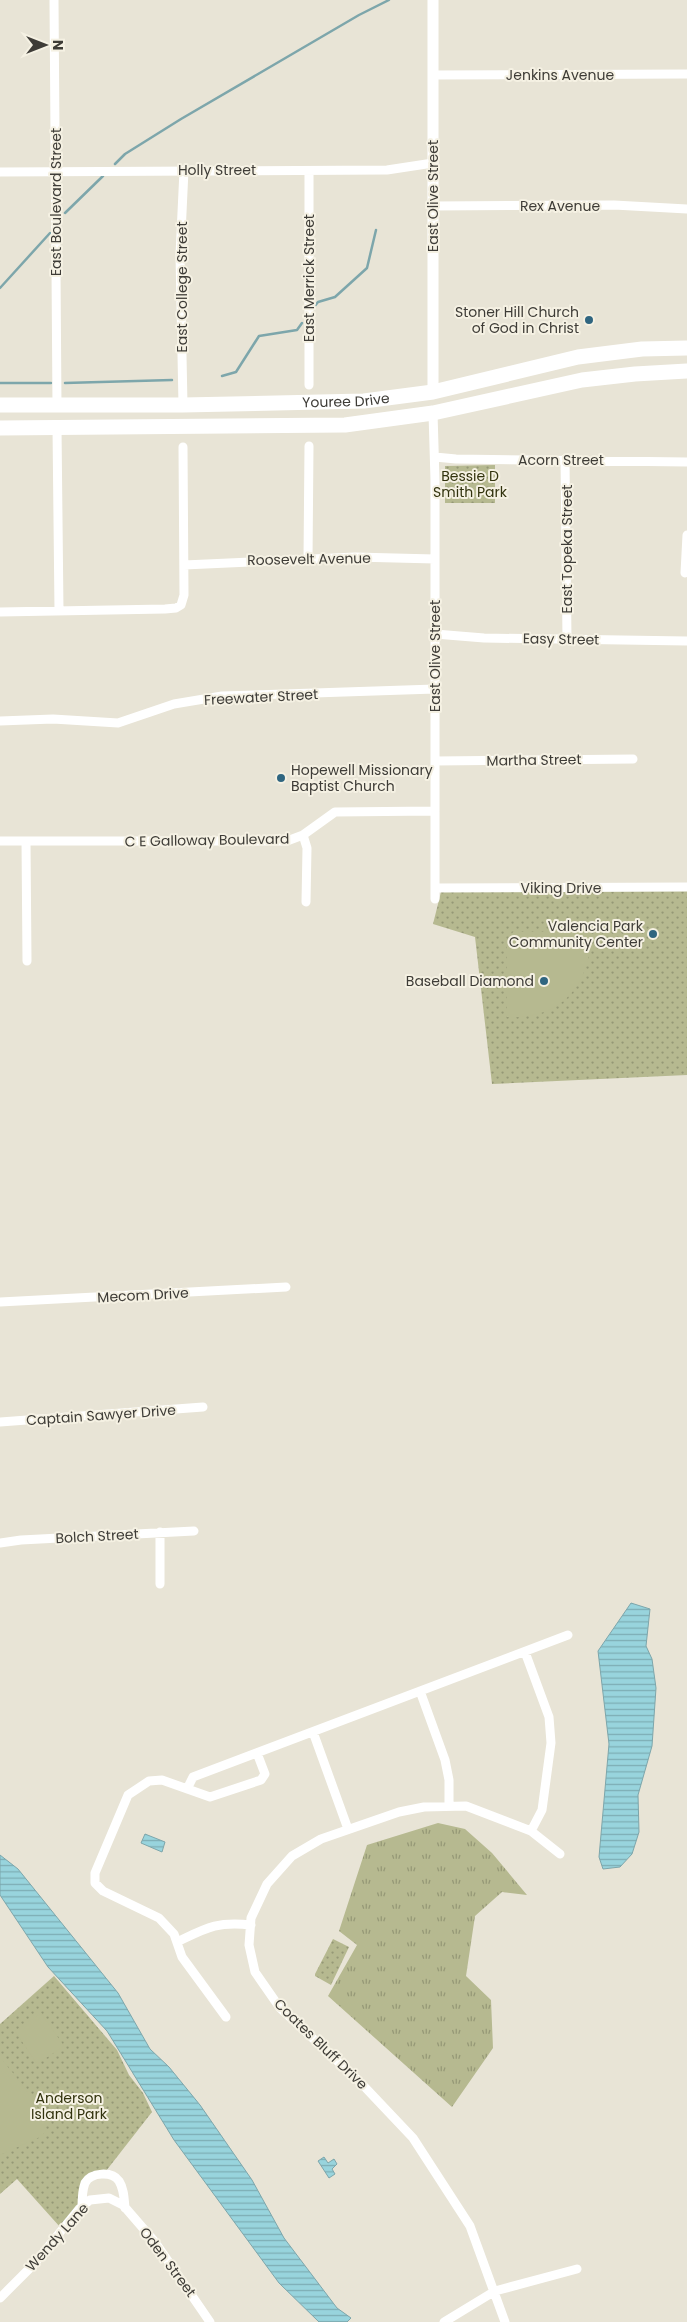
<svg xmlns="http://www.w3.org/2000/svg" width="687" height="2322" font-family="Poppins,sans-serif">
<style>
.grass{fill:url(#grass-tufts)}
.park{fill:url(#park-dots)}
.pitch{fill:#b6b990}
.water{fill:url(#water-rules);stroke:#7da6ab}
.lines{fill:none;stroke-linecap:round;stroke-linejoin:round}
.stream{stroke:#7da6ab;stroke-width:2.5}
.minor{stroke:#fff;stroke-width:9}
.tertiary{stroke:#fff;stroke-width:11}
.primary{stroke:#fff;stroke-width:15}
.poi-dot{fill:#2f6580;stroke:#f5f1e3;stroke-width:2}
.labels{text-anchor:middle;stroke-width:4;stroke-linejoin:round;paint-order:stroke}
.street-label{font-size:14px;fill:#3e3c37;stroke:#f5f1e3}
.poi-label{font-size:14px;fill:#3e3c37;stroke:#f5f1e3;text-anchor:end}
.park-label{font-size:14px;fill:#32330e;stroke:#f5f1e3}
</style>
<defs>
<pattern id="grass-tufts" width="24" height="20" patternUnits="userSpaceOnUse" patternTransform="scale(1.25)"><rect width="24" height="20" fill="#b6b990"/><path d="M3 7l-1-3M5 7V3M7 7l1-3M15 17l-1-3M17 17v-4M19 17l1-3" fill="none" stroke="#959876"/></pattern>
<pattern id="park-dots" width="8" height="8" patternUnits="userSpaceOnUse" patternTransform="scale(1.25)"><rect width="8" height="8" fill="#b6b990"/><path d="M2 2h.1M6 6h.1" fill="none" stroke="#959876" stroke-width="1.8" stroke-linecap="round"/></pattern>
<pattern id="water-rules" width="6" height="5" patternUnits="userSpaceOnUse" patternTransform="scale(1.25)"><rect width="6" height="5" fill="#98d4dd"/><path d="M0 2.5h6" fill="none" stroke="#7dadb4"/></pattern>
</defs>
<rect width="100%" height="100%" fill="#e8e4d6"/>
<!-- grass -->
<path class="grass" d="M438,1823l27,6 27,24 35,42 -25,-3 -27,24 -9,60 25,24 2,48 -41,59 -124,-111 29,-51 -18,-14 28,-86z"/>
<!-- park -->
<path class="park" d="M495,465v38h-50v-37z
M687,887v188l-195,9 -17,-147 -42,-13 9,-36z
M333,1939l16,8 -18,38 -16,-9v-2z
M54,1976l63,74 12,25 14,18 9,19 -46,59 -15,3 -12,31 -19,22 -43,-48 -17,15v-170z"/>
<!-- pitch -->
<path class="pitch" d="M513,932h78c0,52 -29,88 -84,85v-77z
M41,2013l23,33 -27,18 -22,-33z
M0,2057c14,18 45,52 46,74l-6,6 -40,18z"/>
<!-- water -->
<path class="water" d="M631,1603l19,6 -4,37 6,13 4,29 -4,58 -14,49 1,37 -7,22 -12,13 -17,2 -4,-12 10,-113 -11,-93z
M145,1834l20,8 -3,10 -21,-9z
M0,1855l18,14 100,124 32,56 19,18 31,38 52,75 32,58 53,70 14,10 -4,4h-28l-40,-39 -105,-143 -67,-109 -59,-64 -48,-72z
M324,2157l4,6 6,-4 3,5 -5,5 3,5 -6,4 -11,-17z"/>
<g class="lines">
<!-- stream -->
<path class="stream" d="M115,164l10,-10 56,-35 178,-104 30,-15
M65,213l38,-37
M0,288l50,-55
M314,307l4,-5 17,-5 32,-29 9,-38
M222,376l14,-4 23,-36 38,-6 5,-7
M0,383h51
M65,383l107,-3"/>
<!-- minor -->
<path class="minor" d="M54,0l3,405
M433,75l254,-1
M309,171v214
M0,172l387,-2 46,-7
M433,206l181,-1 73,4
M183,405l-3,-150 4,-85
M433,413l2,67v419
M57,428l2,183
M435,457l21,2 231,3
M565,459l2,180
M308,559l1,-113
M184,565l171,-8 80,2
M685,573l2,-38
M0,612l165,-3 11,-1 5,-3 3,-10 -1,-148
M435,634l49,4 203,3
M0,721l53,-2 65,4 56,-19 48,-8 213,-7
M435,761l198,-2
M303,835l4,13 -1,54
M0,841h287l16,-6 32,-23 100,-1
M26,841l1,120
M435,888l252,-1
M0,1302l286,-15
M0,1422l203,-15
M160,1532v52
M0,1543l21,-3 173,-9
M525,1652l24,65 2,26 -9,67 -11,21
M420,1691l25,69 4,20v26
M313,1732l35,97
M187,1789l6,-12 375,-142
M177,1942c29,-14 40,-21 74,-17
M226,2017l-44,-60 -8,-23 -15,-16 -56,-27 -8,-8v-10l33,-78 21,-14 13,-1 48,17 51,-17 4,-6 -8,-21
M82,2207c0,-8 0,-16 3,-24 6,-11 27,-12 34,-2 5,8 5,17 6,27
M0,2298l34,-34 45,-55 11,-9 19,-2 14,7 32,37 55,80
M444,2322l51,-31 82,-22
M505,2322l-35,-96 -57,-88 -53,-56 -80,-74 -25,-36 -6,-27 2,-27 16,-34 25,-28 29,-17 78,-27 25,-5 42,-1 65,25 29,23"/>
<!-- tertiary -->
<path class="tertiary" d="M433,392v-392"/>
<!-- primary -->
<g class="primary">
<path id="s1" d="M0,405h183l181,-4 69,-9 145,-35 64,-8 45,-1"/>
<path d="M0,428l345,-3 88,-12 149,-33 53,-6 52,-3"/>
</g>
</g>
<!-- markers -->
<g class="poi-dot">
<circle cx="589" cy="320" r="5"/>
<circle cx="281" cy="778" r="5"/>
<circle cx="653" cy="934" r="5"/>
<circle cx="544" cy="981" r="5"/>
</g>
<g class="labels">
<!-- street labels -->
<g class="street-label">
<text x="560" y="80">Jenkins Avenue</text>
<text x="217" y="175">Holly Street</text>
<text transform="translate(433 196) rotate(-90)" y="5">East Olive Street</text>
<text transform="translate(56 202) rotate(-90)" y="5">East Boulevard Street</text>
<text x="560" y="211">Rex Avenue</text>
<text transform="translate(309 278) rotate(-90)" y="5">East Merrick Street</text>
<text transform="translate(182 287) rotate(-90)" y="5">East College Street</text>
<text dy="5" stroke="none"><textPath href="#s1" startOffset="346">Youree Drive</textPath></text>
<text x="561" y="465">Acorn Street</text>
<text transform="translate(567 549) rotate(-90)" y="5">East Topeka Street</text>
<text transform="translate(309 559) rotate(-1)" y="5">Roosevelt Avenue</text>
<text transform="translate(561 639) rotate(1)" y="5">Easy Street</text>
<text transform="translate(435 656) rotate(-90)" y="5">East Olive Street</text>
<text transform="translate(261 697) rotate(-3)" y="5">Freewater Street</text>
<text transform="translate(534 760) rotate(-1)" y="5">Martha Street</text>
<text transform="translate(207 840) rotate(-1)" y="5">C E Galloway Boulevard</text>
<text x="561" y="893">Viking Drive</text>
<text transform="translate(143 1295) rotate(-3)" y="5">Mecom Drive</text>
<text transform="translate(101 1415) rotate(-4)" y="5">Captain Sawyer Drive</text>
<text transform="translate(97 1536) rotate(-3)" y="5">Bolch Street</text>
<text transform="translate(321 2044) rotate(44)" y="5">Coates Bluff Drive</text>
<text transform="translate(57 2237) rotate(-48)" y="5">Wendy Lane</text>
<text transform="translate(168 2262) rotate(53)" y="5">Oden Street</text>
</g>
<!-- poi labels -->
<g class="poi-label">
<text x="579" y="317">Stoner Hill Church<tspan x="579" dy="16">of God in Christ</tspan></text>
<text x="291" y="775" text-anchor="start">Hopewell Missionary<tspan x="291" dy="16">Baptist Church</tspan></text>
<text x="643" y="931">Valencia Park<tspan x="643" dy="16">Community Center</tspan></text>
<text x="534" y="986">Baseball Diamond</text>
</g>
<!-- park labels -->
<g class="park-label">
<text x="470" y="481">Bessie D<tspan x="470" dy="16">Smith Park</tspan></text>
<text x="69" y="2103">Anderson<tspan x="69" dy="16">Island Park</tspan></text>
</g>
</g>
<!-- north arrow -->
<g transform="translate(45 45) rotate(90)" stroke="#f5f1e3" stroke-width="4" paint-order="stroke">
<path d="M0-4L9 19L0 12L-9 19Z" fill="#3e3c37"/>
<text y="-8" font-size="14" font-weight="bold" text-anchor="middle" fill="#3e3c37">N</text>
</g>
</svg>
